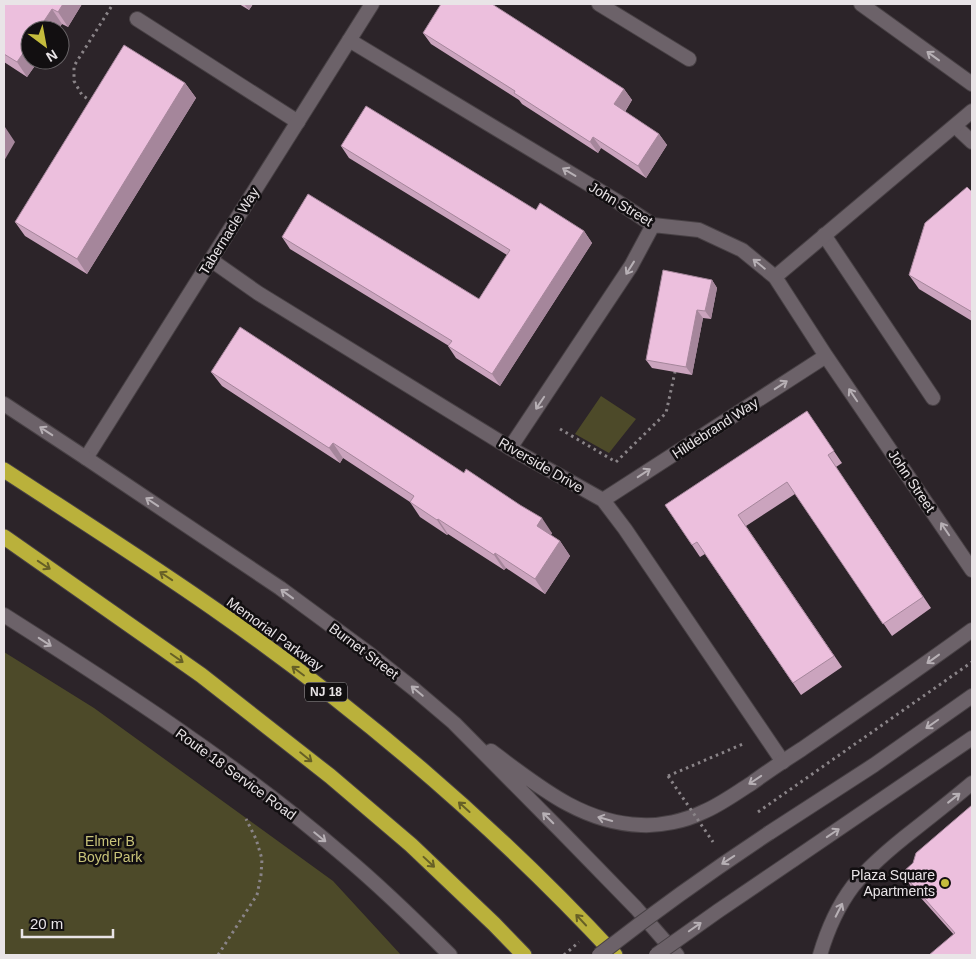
<svg xmlns="http://www.w3.org/2000/svg" width="976" height="959" font-family="Helvetica,sans-serif">
<style>
.green{fill:#4d4a29}
.lines{fill:none;stroke-linecap:round;stroke-linejoin:round}
.service-casing{stroke:#484145;stroke-width:16}
.minor-casing{stroke:#484145;stroke-width:16}
.secondary-casing{stroke:#484145;stroke-width:16}
.motorway-casing{stroke:#484145;stroke-width:17}
.path{stroke:#8a8488;stroke-width:3;stroke-dasharray:2.5 4;stroke-linecap:butt}
.service{stroke:#6c6269;stroke-width:14}
.minor{stroke:#6c6269;stroke-width:14}
.secondary{stroke:#6c6269;stroke-width:14}
.motorway{stroke:#bab13b;stroke-width:15}
.secondary-bridge-casing{stroke:#484145;stroke-width:16;stroke-linecap:butt}
.path-bridge{stroke:#8a8488;stroke-width:3;stroke-dasharray:2.5 4;stroke-linecap:butt}
.secondary-bridge{stroke:#6c6269;stroke-width:14}
.wall{fill:#cba4be}
.shaded-wall{fill:#a5869b}
.building{fill:#ecbfdd;stroke:#a5869b}
.oneway{stroke:#b7b0b5}
.oneway2{stroke:#666026}
.poi-dot{fill:#c5bc3d;stroke:#120f11;stroke-width:2}
.labels{text-anchor:middle;stroke-width:5;stroke-linejoin:round;paint-order:stroke}
.shield{fill:#120f11;stroke:#a8a4a7;stroke-width:1}
.shield-label{font-size:12px;font-weight:bold;fill:#e9e4e7}
.street-label{font-size:14px;fill:#e9e4e7;stroke:#120f11}
.park-label{font-size:14px;fill:#c8c379;stroke:#120f11}
.poi-label{font-size:14px;fill:#e9e4e7;stroke:#120f11;text-anchor:end}
</style>
<rect width="100%" height="100%" fill="#2c2429"/>
<!-- green -->
<path class="green" d="M601,396l35,23 -27,34 -34,-19z
M4,652l90,56 239,173 68,74h-397z"/>
<g class="lines">
<defs>
<path id="service" d="M599,4l90,55
M137,19l161,103
M955,126l17,16
M824,235l109,163"/>
<path id="minor" d="M861,4l111,80
M349,40l266,160 38,25 46,5 43,20 33,27 51,79 146,214
M211,260l47,33 252,155 93,52 22,29 158,233
M775,277l197,-166
M510,448l121,-182 22,-41
M86,458l286,-454
M603,500l223,-144"/>
<path id="secondary" d="M4,404l82,54 194,130 91,67 43,34 40,34 109,110 73,75 41,47
M4,615c115,73 235,151 339,240 37,31 73,66 107,100
M491,751c46,34 90,72 150,74 20,1 44,-4 62,-13 17,-7 33,-19 49,-29 16,-12 33,-23 50,-34 57,-39 114,-78 170,-119
M769,833l105,-68 98,-69
M793,860l179,-122
M820,955c7,-24 18,-49 33,-69 18,-22 40,-40 62,-57 19,-15 38,-30 57,-46"/>
<path id="motorway" d="M4,470c72,47 145,93 216,143 143,100 276,214 395,342
M4,537l197,138 129,101 81,69 83,79 30,31"/>
</defs>
<!-- service casing -->
<use href="#service" class="service-casing"/>
<!-- minor casing -->
<use href="#minor" class="minor-casing"/>
<!-- secondary casing -->
<use href="#secondary" class="secondary-casing"/>
<!-- motorway casing -->
<use href="#motorway" class="motorway-casing"/>
<!-- path -->
<path class="path" d="M92,102l-10,-7 -8,-14v-15l39,-62
M560,429l56,33 50,-49 9,-41
M668,776l75,-32
M218,955l39,-60 4,-20 1,-16 -6,-20 -10,-20"/>
<!-- service -->
<use href="#service" class="service"/>
<!-- minor -->
<use href="#minor" class="minor"/>
<!-- secondary -->
<use href="#secondary" class="secondary"/>
<!-- motorway -->
<use href="#motorway" class="motorway"/>
<defs>
<path id="secondary-bridge" d="M599,955c55,-43 111,-83 170,-122
M656,955l62,-44 75,-51"/>
</defs>
<!-- secondary-bridge casing -->
<use href="#secondary-bridge" class="secondary-bridge-casing"/>
<!-- path-bridge -->
<path class="path-bridge" d="M668,776l45,66
M758,812l214,-150
M564,955l15,-13"/>
<!-- secondary-bridge -->
<use href="#secondary-bridge" class="secondary-bridge"/>
</g>
<!-- wall -->
<path class="wall" d="M4,4h78l-14,23 -6,-3 -32,36h9l-12,17 -23,-15z
M239,4h14l-4,6z
M423,33l201,56 8,11 -7,12 34,22 8,11 -21,33 -45,-30 -3,5 -76,-49 -3,-4 -88,-56z
M185,83l11,15 -109,176 -62,-38 -10,-14z
M341,146l195,64 48,21 8,12 -92,143 -44,-28 -8,-12h1l-159,-97 -8,-12 197,62 28,-44 -158,-97z
M972,192v129l-53,-32 -10,-14z
M712,280l5,8 -6,31 -8,-1 -11,57 -40,-7 -6,-8z
M211,372l341,161 -1,2 9,6 10,15 -25,38 -39,-26 -2,2 -56,-36 -1,1 -27,-18 -10,-15 -67,-44 -3,5 -118,-77z
M815,423l27,40 -6,4 95,141 -39,28 -97,-142 -49,32 96,141 -41,28 -96,-141 -5,3 -35,-52z
M913,863l59,92 -60,-67 -10,-15z"/>
<!-- shaded-wall -->
<path class="shaded-wall" d="M63,4h19l-14,23 -10,-15z
M244,4h9l-4,6z
M52,9l10,15 -4,6h-20z
M30,43v17h9l-12,17 -10,-15z
M185,83l11,15 -109,176 -10,-15z
M624,89l8,11 -10,16 -8,-12z
M5,127l10,15 -11,19v-32z
M659,134l8,11 -21,33 -8,-12z
M593,137l8,11 -3,5 -8,-11z
M584,231l8,12 -92,143 -8,-12z
M712,280l5,8 -6,31 -6,-8z
M697,310l6,8 -11,57 -6,-8z
M333,443l10,15 -3,5 -11,-15z
M542,518l10,15 -5,8 -10,-15z
M438,519l10,15 -1,1 -10,-15z
M560,541l10,15 -25,38 -10,-15z
M495,553l11,15 -2,2 -10,-15z"/>
<!-- building -->
<path class="building" d="M4,4h59l-5,8 -6,-3 -14,21h-8v13l-13,19 -13,-8z
M441,4h51l132,85 -10,15 45,30 -21,32 -45,-29 -3,5 -76,-49 1,-2 -92,-58z
M124,45l61,38 -108,176 -62,-37z
M366,106l170,104 4,-7 44,28 -92,143 -44,-28 4,-5 -170,-104 26,-43 171,105 31,-49 -169,-104z
M967,187l5,5v120l-63,-37 16,-52z
M663,270l49,10 -7,31 -8,-1 -11,57 -40,-7z
M240,327l224,146 2,-4 54,36 22,13 -5,8 23,15 -25,38 -40,-26 -1,2 -56,-36 -1,1 -27,-18 4,-6 -81,-53 -4,5 -118,-76z
M807,411l27,40 -6,4 95,142 -40,27 -96,-142 -49,33 96,141 -41,27 -96,-141 -5,3 -27,-40z
M972,805v150h-43l26,-22 -53,-60 11,-10 3,-10z"/>
<!-- one-way arrows -->
<defs><path id="oneway-shaft" d="M-6 0H5M1.5-3L5.5 0L1.5 3" fill="none" stroke-width="1.6" stroke-linecap="round" stroke-linejoin="round" transform="scale(1.25)"/></defs>
<g class="oneway">
<use href="#oneway-shaft" transform="translate(933 56) rotate(-144)"/>
<use href="#oneway-shaft" transform="translate(569 172) rotate(-149)"/>
<use href="#oneway-shaft" transform="translate(759 264) rotate(-141)"/>
<use href="#oneway-shaft" transform="translate(630 268) rotate(122)"/>
<use href="#oneway-shaft" transform="translate(781 385) rotate(-33)"/>
<use href="#oneway-shaft" transform="translate(853 395) rotate(-124)"/>
<use href="#oneway-shaft" transform="translate(540 403) rotate(124)"/>
<use href="#oneway-shaft" transform="translate(46 431) rotate(-147)"/>
<use href="#oneway-shaft" transform="translate(644 473) rotate(-33)"/>
<use href="#oneway-shaft" transform="translate(152 502) rotate(-146)"/>
<use href="#oneway-shaft" transform="translate(945 529) rotate(-124)"/>
<use href="#oneway-shaft" transform="translate(287 594) rotate(-144)"/>
<use href="#oneway-shaft" transform="translate(45 642) rotate(33)"/>
<use href="#oneway-shaft" transform="translate(933 659) rotate(144)"/>
<use href="#oneway-shaft" transform="translate(417 691) rotate(-140)"/>
<use href="#oneway-shaft" transform="translate(932 724) rotate(145)"/>
<use href="#oneway-shaft" transform="translate(755 780) rotate(146)"/>
<use href="#oneway-shaft" transform="translate(954 798) rotate(-38)"/>
<use href="#oneway-shaft" transform="translate(548 818) rotate(-135)"/>
<use href="#oneway-shaft" transform="translate(605 819) rotate(-164)"/>
<use href="#oneway-shaft" transform="translate(833 833) rotate(-34)"/>
<use href="#oneway-shaft" transform="translate(320 837) rotate(39)"/>
<use href="#oneway-shaft" transform="translate(728 860) rotate(147)"/>
<use href="#oneway-shaft" transform="translate(839 910) rotate(-63)"/>
<use href="#oneway-shaft" transform="translate(695 927) rotate(-35)"/>
</g>
<g class="oneway2">
<use href="#oneway-shaft" transform="translate(44 565) rotate(34)"/>
<use href="#oneway-shaft" transform="translate(166 576) rotate(-146)"/>
<use href="#oneway-shaft" transform="translate(177 658) rotate(35)"/>
<use href="#oneway-shaft" transform="translate(298 671) rotate(-143)"/>
<use href="#oneway-shaft" transform="translate(306 757) rotate(39)"/>
<use href="#oneway-shaft" transform="translate(464 807) rotate(-138)"/>
<use href="#oneway-shaft" transform="translate(429 862) rotate(43)"/>
<use href="#oneway-shaft" transform="translate(581 920) rotate(-133)"/>
</g>
<!-- markers -->
<circle class="poi-dot" cx="945" cy="883" r="5"/>
<g class="labels">
<!-- shield labels -->
<rect class="shield" x="305" y="682.5" width="42" height="19" rx="4"/>
<g class="shield-label">
<text x="326" y="696">NJ 18</text>
</g>
<!-- street labels -->
<g class="street-label">
<text transform="translate(621 204) rotate(31)" y="5">John Street</text>
<text transform="translate(229 231) rotate(-58)" y="5">Tabernacle Way</text>
<text transform="translate(715 428) rotate(-33)" y="5">Hildebrand Way</text>
<text transform="translate(541 465) rotate(30)" y="5">Riverside Drive</text>
<text transform="translate(912 481) rotate(56)" y="5">John Street</text>
<text transform="translate(275 634) rotate(36)" y="5">Memorial Parkway</text>
<text transform="translate(364 651) rotate(37)" y="5">Burnet Street</text>
<text transform="translate(236 774) rotate(36)" y="5">Route 18 Service Road</text>
</g>
<!-- park labels -->
<g class="park-label">
<text x="110" y="846">Elmer B<tspan x="110" dy="16">Boyd Park</tspan></text>
</g>
<!-- poi labels -->
<g class="poi-label">
<text x="935" y="880">Plaza Square<tspan x="935" dy="16">Apartments</tspan></text>
</g>
</g>
<!-- border -->
<rect width="976" height="959" fill="none" stroke="#e9e4e7" stroke-width="10"/>
<!-- north arrow -->
<g transform="translate(45 45) rotate(148)"><circle r="24" fill="#120f11" stroke="#686467"/>
<path d="M0-4L9 19L0 12L-9 19Z" fill="#c5bc3d"/>
<text y="-8" font-size="14" font-weight="bold" text-anchor="middle" fill="#e9e4e7">N</text>
</g>
<!-- scale -->
<path d="M22 929v8h91v-8" fill="none" stroke="#e9e4e7" stroke-width="2.5"/>
<text x="30" y="929" font-size="15" fill="#e9e4e7" stroke="#120f11" stroke-width="4" paint-order="stroke">20 m</text>
</svg>
